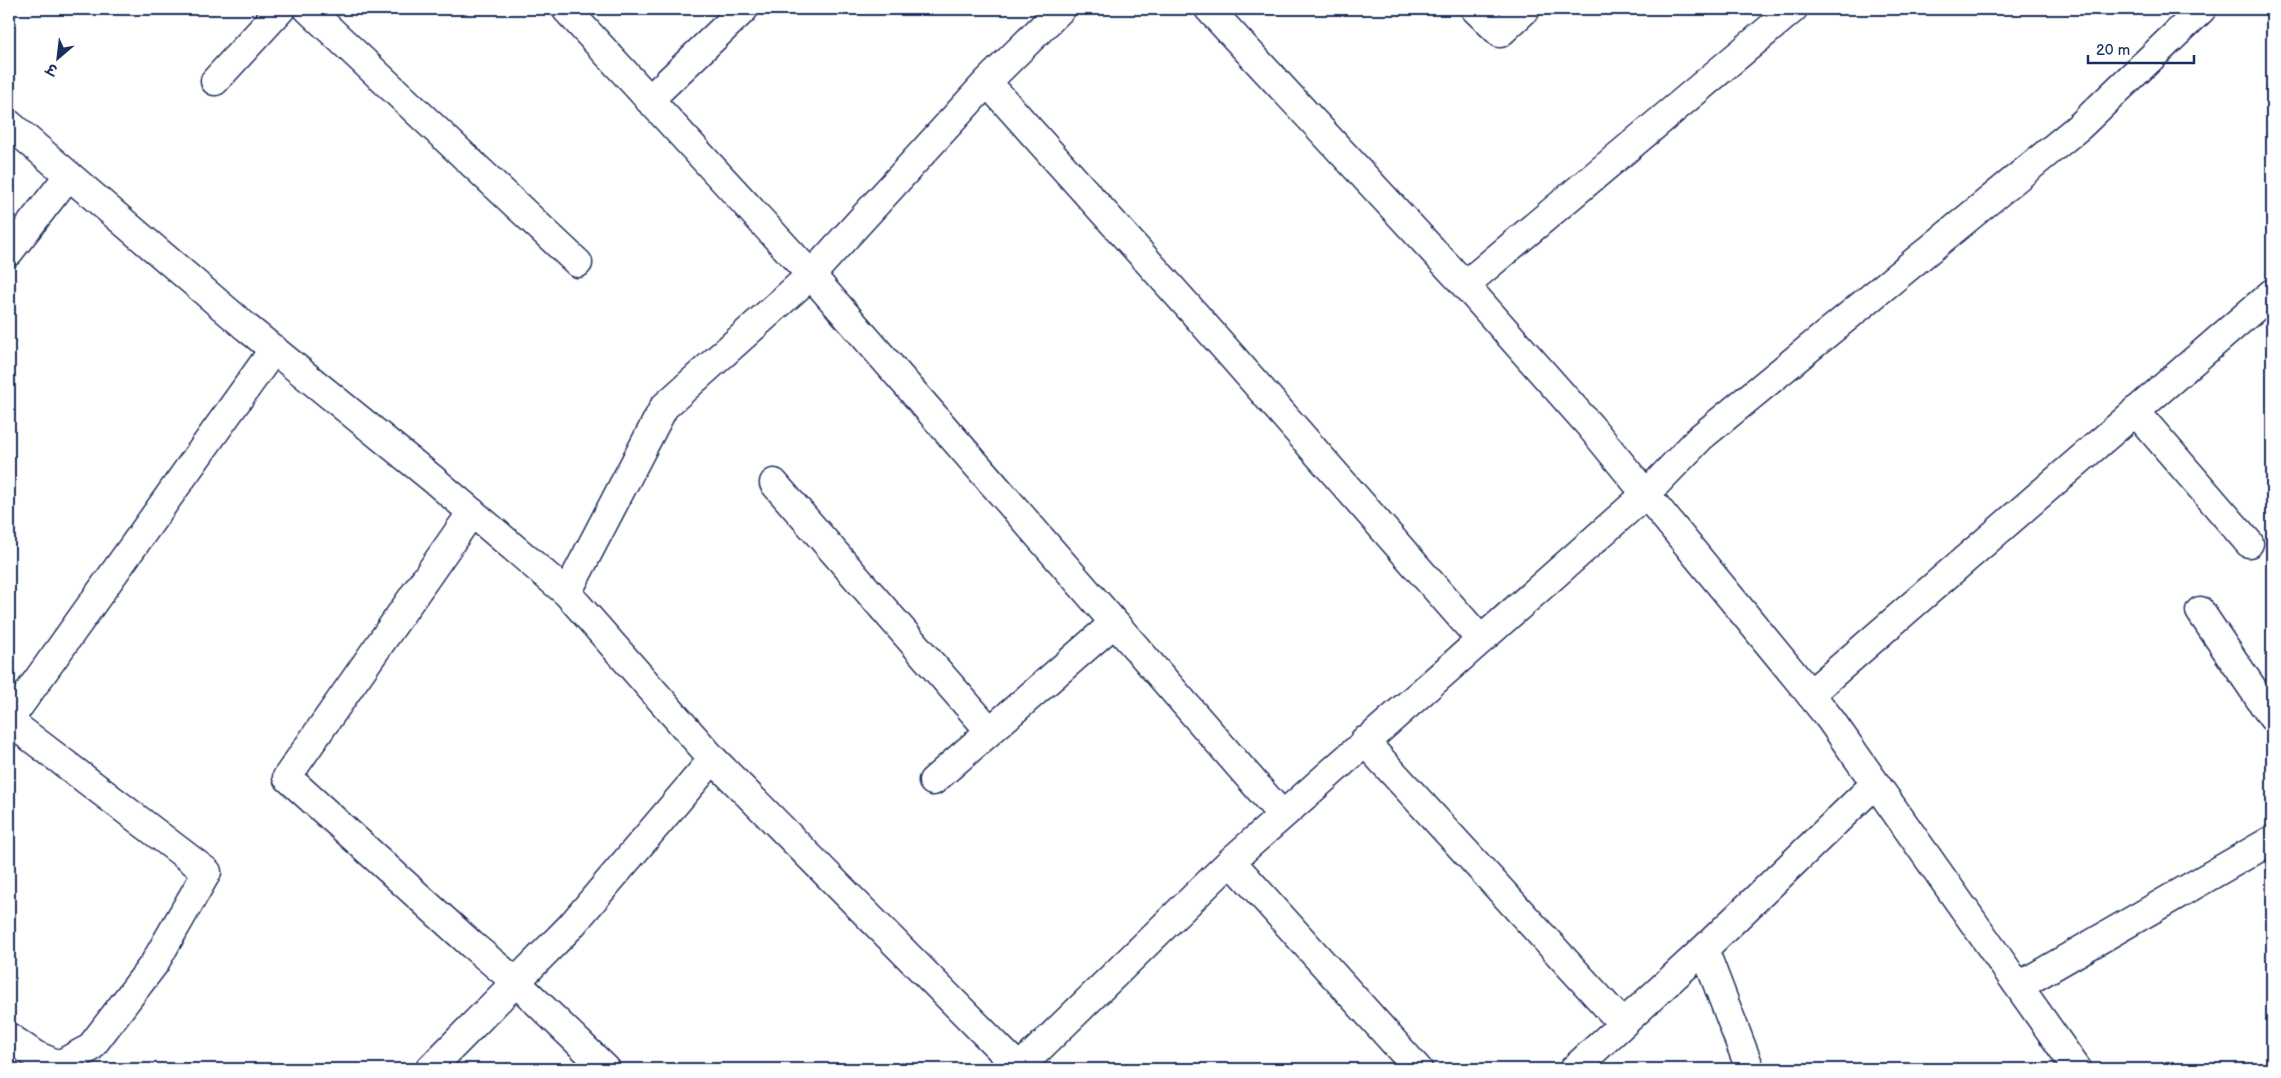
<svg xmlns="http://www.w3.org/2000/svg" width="2281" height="1078" font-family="'Balsamiq Sans','Playpen Sans Deva',sans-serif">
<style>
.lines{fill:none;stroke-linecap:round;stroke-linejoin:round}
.street-casing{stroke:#1b2f5e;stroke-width:31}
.secondary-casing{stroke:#1b2f5e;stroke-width:31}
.street{stroke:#fff;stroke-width:28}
.secondary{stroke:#fff;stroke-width:28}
</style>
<rect width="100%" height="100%" fill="#fff"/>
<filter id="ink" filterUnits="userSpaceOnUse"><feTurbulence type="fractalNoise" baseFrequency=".02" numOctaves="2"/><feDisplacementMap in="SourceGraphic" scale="10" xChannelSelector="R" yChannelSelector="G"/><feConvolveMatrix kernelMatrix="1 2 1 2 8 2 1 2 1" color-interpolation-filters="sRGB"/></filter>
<g filter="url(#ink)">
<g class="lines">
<defs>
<path id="street" d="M308,9l270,254
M566,9l245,266 471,540
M1475,9l25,24 26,-24
M215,81l66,-72
M987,82l207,231 286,326
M649,100l95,-91
M9,124l237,203 188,153 133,113 146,166 307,310
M9,252l60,-77
M1465,285l328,-276
M2135,411l114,132
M774,483l216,248
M472,512l-185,265 185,168 44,37 90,87
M567,593l97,-186 147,-132 176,-193 74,-73
M2200,611l72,106
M1810,694l462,-401
M9,720l265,-371
M9,721l198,151 -53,92 -64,84 -31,17 -24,-10 -26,-18
M1364,741l259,283
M933,781l181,-158
M1231,861l187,208
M1704,949l46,120
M2019,986l253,-146
M1019,1068l212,-207 415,-367 55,-57 379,-311 122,-117
M430,1069l140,-142 143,-168
M1574,1069l130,-120 171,-165"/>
<path id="secondary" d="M1209,9l256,276 125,141 220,268 20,25 247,350"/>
</defs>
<!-- street casing -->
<use href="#street" class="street-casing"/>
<!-- secondary casing -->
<use href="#secondary" class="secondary-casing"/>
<!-- street -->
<use href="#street" class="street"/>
<!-- secondary -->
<use href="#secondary" class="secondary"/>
</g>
</g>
<!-- margin -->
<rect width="2281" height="1078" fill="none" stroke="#fff" stroke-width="30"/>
<rect x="15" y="15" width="2251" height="1048" fill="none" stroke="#1b2f5e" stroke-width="2" filter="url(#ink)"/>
<!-- north arrow -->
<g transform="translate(58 58) rotate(208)" stroke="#ffffff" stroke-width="4" paint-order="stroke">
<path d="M0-4L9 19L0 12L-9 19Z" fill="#1b2f5e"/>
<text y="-8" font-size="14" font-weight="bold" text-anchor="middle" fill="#1b2f5e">उ</text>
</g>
<!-- scale -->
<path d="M2088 55v8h106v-8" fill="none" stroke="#1b2f5e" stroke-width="2.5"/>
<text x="2096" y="55" font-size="15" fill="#1b2f5e" stroke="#ffffff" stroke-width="4" paint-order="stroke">20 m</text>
</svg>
